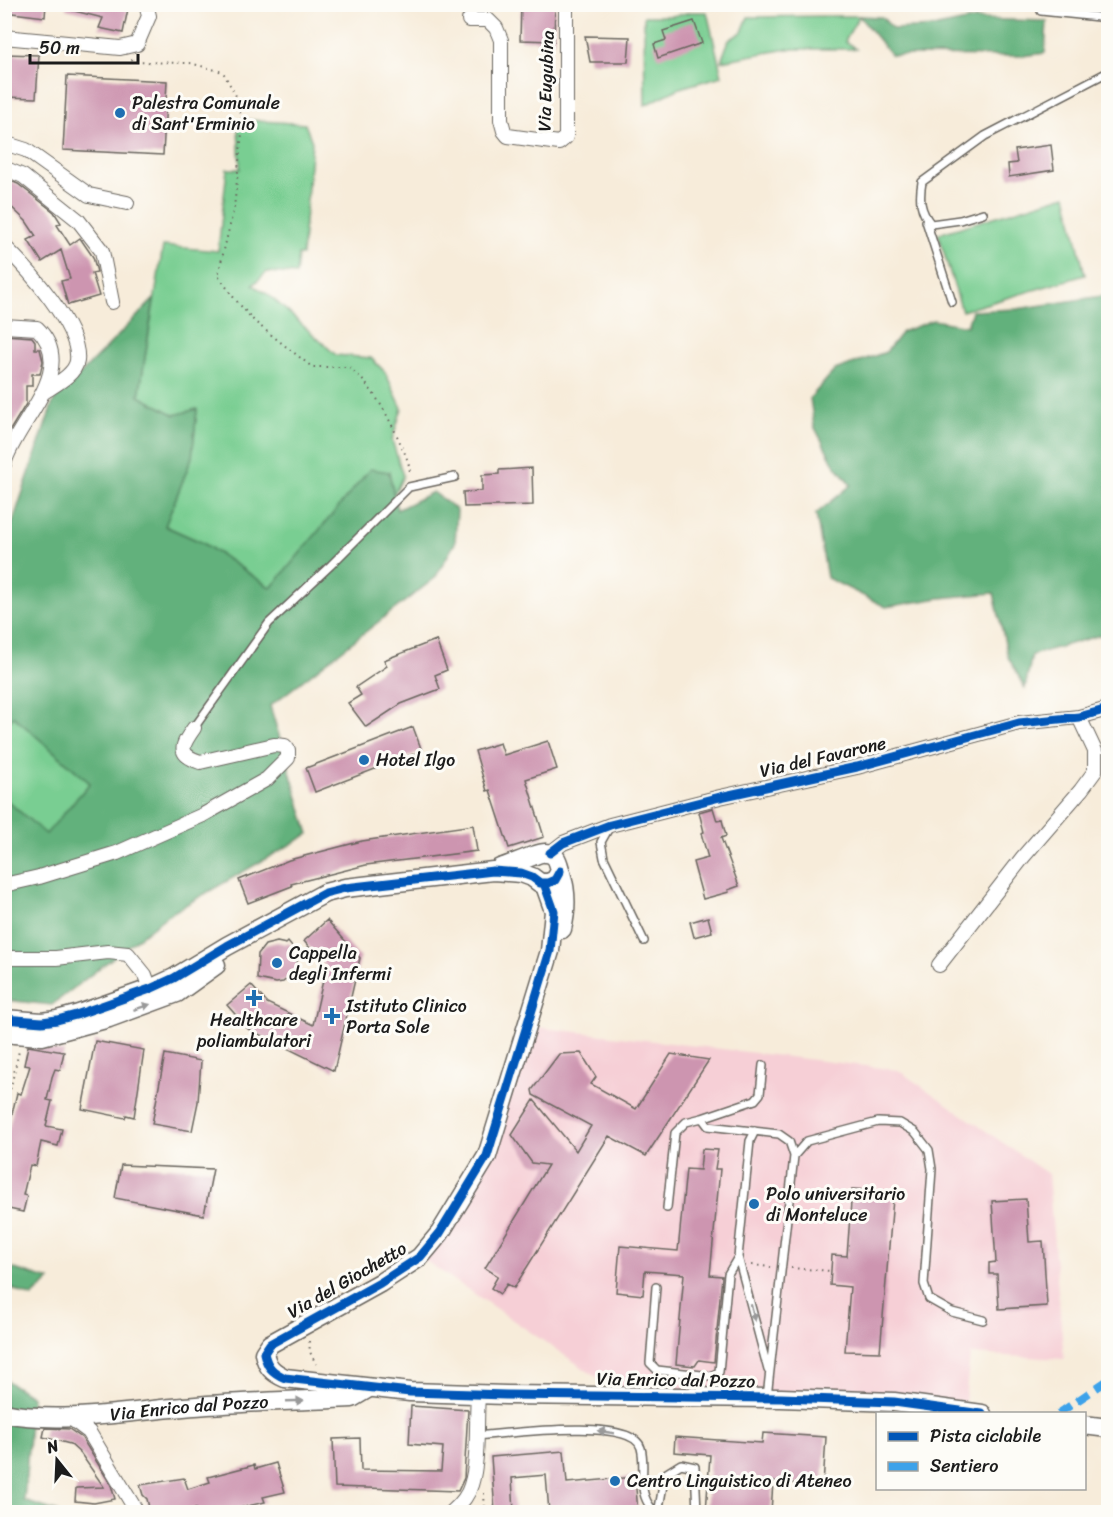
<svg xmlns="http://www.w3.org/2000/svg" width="1113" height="1517" font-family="Sriracha,sans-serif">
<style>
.built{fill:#f6cfd6}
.green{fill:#79ce92;stroke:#4a7557;stroke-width:1.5}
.forest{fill:#62b17c;stroke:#3f664c;stroke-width:1.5}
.building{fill:#cd95b0}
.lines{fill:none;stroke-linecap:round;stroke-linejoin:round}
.service-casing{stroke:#69655e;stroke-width:10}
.minor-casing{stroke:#69655e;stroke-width:16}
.tertiary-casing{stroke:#69655e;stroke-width:21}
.path{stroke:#69655e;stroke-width:2;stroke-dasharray:1.5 4.5;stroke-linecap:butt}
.service{stroke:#fff;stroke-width:7}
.minor{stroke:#fff;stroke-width:14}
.tertiary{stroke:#fff;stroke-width:18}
.quiet{stroke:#3da2ea;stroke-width:8;stroke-dasharray:15 8;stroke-linecap:butt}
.cycleway-casing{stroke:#fdfcf7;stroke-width:13}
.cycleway{stroke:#0057b8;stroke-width:9}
.oneway{fill:#999}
.poi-dot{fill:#1f6fb2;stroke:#fdfcf7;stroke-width:2}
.labels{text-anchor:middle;stroke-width:6;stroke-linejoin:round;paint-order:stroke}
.street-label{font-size:18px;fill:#1c1c1c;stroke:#fdfcf7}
.poi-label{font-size:18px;fill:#1c1c1c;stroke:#fdfcf7;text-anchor:start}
</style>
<rect width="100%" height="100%" fill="#fdfcf7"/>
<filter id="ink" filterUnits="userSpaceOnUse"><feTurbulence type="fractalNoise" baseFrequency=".0167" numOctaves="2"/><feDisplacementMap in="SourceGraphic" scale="12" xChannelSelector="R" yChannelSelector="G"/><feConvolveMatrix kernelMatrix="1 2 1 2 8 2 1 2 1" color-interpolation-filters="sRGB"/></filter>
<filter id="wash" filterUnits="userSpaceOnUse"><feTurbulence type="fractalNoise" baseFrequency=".008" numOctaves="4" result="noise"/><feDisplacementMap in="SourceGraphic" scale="24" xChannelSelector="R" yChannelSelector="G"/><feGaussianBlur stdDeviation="1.35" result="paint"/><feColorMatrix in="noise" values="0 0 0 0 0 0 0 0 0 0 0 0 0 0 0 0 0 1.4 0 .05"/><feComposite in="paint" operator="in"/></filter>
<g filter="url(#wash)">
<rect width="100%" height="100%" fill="#f7ecda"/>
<!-- built -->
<path class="built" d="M527,1026l371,44 150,104 16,185 -94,-5 -6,57 -353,-24 -191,-130 67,-101z"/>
<!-- green -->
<path class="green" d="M691,12h16l15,64 -42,12 -35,17 -1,-89h28z
M838,16h21l-14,25 11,8h-69l-66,12 8,-21 13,-8 6,-15z
M248,120l57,4 7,18 -10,113h-4l-2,19 -29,-2 -14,13 16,10 67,60 35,3 14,14 17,36 -10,32 11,36 -9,19 -5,-23 -75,66 -43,50 -68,-45 -38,-17 27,-69 5,-48 -22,6 -36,-19 24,-150 55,5 9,-82h13l-2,-44z
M1066,195l19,80 -123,36 -24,-77z
M13,716l77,67 -44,52 -41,-36v-73z"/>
<!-- forest -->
<path class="forest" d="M859,16l23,1 11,12 44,-2 39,-8 71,2 -2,32 -23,3 -131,-1z
M1108,295v338l-76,22 -7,33 -17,-31 -14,-64 -54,5 -54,9 -59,-29 -11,-64 35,-29 -18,-23 -19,-36 -4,-28 25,-28 51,-18 16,-20 31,-12 34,6 5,-15 45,-2z
M154,299l-15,97 36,19 22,-6 -5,48 -27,69 38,17 68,45 99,-119 19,3 8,38 36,-18 24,18 -2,33 -20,35 -165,128 39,128 -141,81 -116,90 -47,-5v-201l41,35 44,-51 -77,-67 -8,10v-181l48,-143z
M5,1266l45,14 -18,17 -27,-11z
M4,1379l28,18 -8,104 34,11h-53z"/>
<g id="blocks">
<!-- building -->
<path class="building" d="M4,4h42l-1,13 -41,-5z
M67,4h62l-6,29 -24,-5 4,-10 -37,-9z
M521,4h34l-1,37 -34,-1z
M694,21l8,22 -44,15 -4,-14 12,-4 -3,-9z
M585,36l45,1 -2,25h-38z
M4,54l35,1 -3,43 -32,-1z
M67,76l100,5 -4,74 -100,-5z
M1051,145l3,25 -45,7 -1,-13 9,-1 -2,-13z
M4,178l14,6 36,28 7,11 -4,2 13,20 10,-7 13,19 4,15 -5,1 7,23 -31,9 -7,-24 9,-2 -9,-29 -19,12 -14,-22 8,-4 -10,-15 -22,-21z
M4,335l28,2 3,4v8h5l3,12 -3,13h-8v12h-6v18l-22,36z
M532,468l1,37 -69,2 -1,-15 19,-1v-16l17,-1v-4z
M436,640l11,30 -12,5 5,14 -39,15 -35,23 -18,-24 13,-8 -5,-8 31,-21 -3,-6z
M413,727l9,24 -107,41 -9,-24z
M548,741l9,28 -31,10 18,58 -35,11 -19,-58 -3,1 -12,-40 25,-8 4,12z
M713,808l4,13 5,-1 4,16 -5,2 18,48 -11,4 1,2 -26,7 -10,-37 15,-4 -7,-25 3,-1 -5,-20z
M473,825l4,26 -111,14 -75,19 1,2 -44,17 -9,-23 50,-20 73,-19z
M708,917l4,15 -18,5 -4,-15z
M327,920l33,38 -26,113 -86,-42 -21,-24 24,-20 16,18 46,22 13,-58 -22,-26z
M277,942l9,2 2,-2 9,11v12l-3,8 -11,9 -7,1 -19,-4 1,-25 7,-9z
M95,1041l49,9 -10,67 -8,-2 -1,3 -43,-9z
M28,1046l36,6 -4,18 -5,-1 -3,8 -5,23 5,1 -6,25 16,3 -4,17 -17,-4 -5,24 -6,-1 -7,30 4,1 -4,16 -19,-4v-36l3,-13h-3v-12l13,-54 4,1 9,-28 -6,-1z
M581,1053l15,24 -5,7 45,25 35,-55 38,6 -63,96 -37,-20 -95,152 -7,-4 -7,10 -9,-6 7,-12 -13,-8 63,-103 -16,-2 -20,-28 22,-35 42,51 15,-25 -58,-31 -1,-5 27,-36z
M165,1054l36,7 -3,41 -6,29 -40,-7z
M702,1149l16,1 -3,19h5l-10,106 12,1 -8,86 -15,-2 -4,6 -19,-2 8,-90 -39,-3 -2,24 -27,-3 4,-46 58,5 8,-82 14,1z
M121,1165l92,4 -9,46 -89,-17z
M852,1189l30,2v8h11l-13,153 -35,-1 5,-64 -20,-2 2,-30 15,1z
M1026,1199l3,43 14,-1 4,65 -48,3 -2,-35h-8v-11l7,-1 -4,-61z
M411,1406l57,4 -4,68 -6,13 -123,-4 -2,-48 27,-1 1,32 80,1 2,-24 -34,-3z
M45,1428l24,1 13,9 29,47 4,14 -21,4 -19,-2 1,-13 28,-1 -23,-33 -11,-10 -27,-7z
M763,1433l63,4 -3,48 -50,-3 -2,30h-65l4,-57 -36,-3 1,-15 87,6z
M564,1451l3,32 68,-6 3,35h-89l-3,-37 -34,3 2,34h-19l-4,-55z
M276,1463l9,29 -22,5 2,5 -43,10 -2,-3 -10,3h-12l-2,-4 -12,4h-34l-3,-13 -4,-4 -3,-10 44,-7 4,11 22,-7 -2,-5 46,-12 1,4z"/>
</g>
</g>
<g filter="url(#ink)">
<use href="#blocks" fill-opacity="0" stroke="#69655e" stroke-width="1.5"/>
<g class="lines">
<defs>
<path id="service" d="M1041,11l67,7
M983,213l-23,7 -29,4c-11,-13 -12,-25 -9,-42l63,-46 123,-64
M926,221l26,81
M194,728l75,-105 62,-58 78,-78 46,-10
M610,826l-9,16 3,16 40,83
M763,1065l-3,29 -5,6 -53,18 6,8 71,8 10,7 5,15
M667,1208l8,-75 11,-11 16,-4
M738,1257l30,113
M656,1287l-6,76 7,7 54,6 8,-4 9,-98 10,-17 12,-116 5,-10
M767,1397l27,-241 13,-15 71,-19 22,1 15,9 14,18 3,19 -8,115 5,15 23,13 31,8
M476,1436c28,-2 157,-20 165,12 6,22 -6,42 12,62l6,-2 6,-34 16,-10 14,3 2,45"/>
<path id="minor" d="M469,20h19l8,8 5,12v80l3,11 4,5 51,7 7,-6v-133
M4,37l116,11 17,-4 12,-28 -3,-12
M4,143l22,7 63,45 38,8
M4,168l19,8 55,44 24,31 10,51
M4,246c23,22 77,81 73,115 -2,14 -23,24 -33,31
M4,326l33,2c43,42 -21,93 -33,136
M550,853l13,-10 47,-18 110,-28 137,-30 162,-44 60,-6 29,-8
M4,885l35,-8 78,-24 86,-38 64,-36 21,-21v-8l-3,-4 -11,-1 -74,17c-24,-8 -18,-17 -6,-34
M4,958h52l52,-6 20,2 17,21 5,14
M939,965l84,-108 58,-67 14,-19v-20l-16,-34
M69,1417l20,15 48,80
M452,1512c8,-7 16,-16 19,-27 8,-25 5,-63 7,-90"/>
<g id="tertiary">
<path d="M500,868c8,-2 40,-16 45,-15 13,0 13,11 16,20 6,19 6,36 1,56"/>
<path d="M544,883l10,28 -4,40 -63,205 -47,77 -20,24 -40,26 -110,61 -6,9c3,14 8,19 21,25l125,14 96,3 275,3 113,4 88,12"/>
<path d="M4,1019l38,3 15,-2 19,-5 74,-26 24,-11 53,-32 98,-53 20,-5 148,-17 28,2 11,4 8,6h8l7,-3 5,-9"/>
<path d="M4,1032l10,2 28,2 67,-18 68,-25 39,-28"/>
<path id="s1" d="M4,1413c58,11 120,-1 179,-6 56,-5 113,-6 169,-9l17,-10"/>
<path d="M1084,1425l24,3"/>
</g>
</defs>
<!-- service casing -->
<use href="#service" class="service-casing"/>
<!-- minor casing -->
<use href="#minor" class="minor-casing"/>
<!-- tertiary casing -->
<use href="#tertiary" class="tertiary-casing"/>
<!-- path -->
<path class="path" d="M9,23l3,-19
M132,59l1,3 57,1 33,9 13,24 7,28 -9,84 -16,67 16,23 21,24 57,45h37c24,20 37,45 50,73 5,12 11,22 11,35
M9,1095l10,-44
M752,1265l19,2
M791,1268l40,3
M309,1341l1,11 6,12
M484,1493l1,19"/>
<!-- service -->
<use href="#service" class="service"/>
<!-- minor -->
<use href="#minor" class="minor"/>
<!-- tertiary -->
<use href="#tertiary" class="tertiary"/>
<!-- quiet -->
<path class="quiet" d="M1058,1414l50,-34"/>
<defs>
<path id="cycleway" d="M550,853l13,-10 47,-18 110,-28 137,-30 162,-44 60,-6 29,-8
M544,883l10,28 -4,40 -63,205 -47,77 -20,24 -40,26 -110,61 -6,9c3,14 8,19 21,25l125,14 96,3 275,3 113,4 88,12
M4,1019l38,3 15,-2 19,-5 74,-26 24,-11 53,-32 98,-53 20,-5 148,-17 28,2 11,4 8,6h8l7,-3 5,-9"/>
</defs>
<!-- cycleway casing -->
<use href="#cycleway" class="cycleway-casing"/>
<!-- cycleway -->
<use href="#cycleway" class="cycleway"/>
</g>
<!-- one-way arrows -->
<defs><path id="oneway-solid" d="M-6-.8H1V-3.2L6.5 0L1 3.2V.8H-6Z" transform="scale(1.5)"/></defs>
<g class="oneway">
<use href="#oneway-solid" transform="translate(142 1007) rotate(-18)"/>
<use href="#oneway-solid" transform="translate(753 1313) rotate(76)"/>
<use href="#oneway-solid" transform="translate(295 1401) rotate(-2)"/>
<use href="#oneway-solid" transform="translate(606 1432) rotate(-171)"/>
</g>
</g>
<!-- markers -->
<g class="poi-dot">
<circle cx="120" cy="113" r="6"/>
<circle cx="364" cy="760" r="6"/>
<circle cx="277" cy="963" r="6"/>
<path d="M251 989h6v6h6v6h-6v6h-6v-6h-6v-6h6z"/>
<path d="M329 1007h6v6h6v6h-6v6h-6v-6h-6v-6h6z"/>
<circle cx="754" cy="1204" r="6"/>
<circle cx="615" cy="1481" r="6"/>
</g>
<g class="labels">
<!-- street labels -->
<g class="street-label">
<text transform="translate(546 81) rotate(-88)" y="6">Via Eugubina</text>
<text transform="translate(823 757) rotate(-13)" y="6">Via del Favarone</text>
<text transform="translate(347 1280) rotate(-30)" y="6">Via del Giochetto</text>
<text transform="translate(676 1380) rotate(1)" y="6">Via Enrico dal Pozzo</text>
<text dy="6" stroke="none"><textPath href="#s1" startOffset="186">Via Enrico dal Pozzo</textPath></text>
</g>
<!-- poi labels -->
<g class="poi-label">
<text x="132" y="109">Palestra Comunale<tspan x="132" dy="21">di Sant'Erminio</tspan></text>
<text x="376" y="766">Hotel Ilgo</text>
<text x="289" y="959">Cappella<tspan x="289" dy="21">degli Infermi</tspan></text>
<text x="346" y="1012">Istituto Clinico<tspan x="346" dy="21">Porta Sole</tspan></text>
<text x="254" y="1026" text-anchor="middle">Healthcare<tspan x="254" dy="21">poliambulatori</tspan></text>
<text x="766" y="1200">Polo universitario<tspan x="766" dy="21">di Monteluce</tspan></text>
<text x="627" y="1487">Centro Linguistico di Ateneo</text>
</g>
</g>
<!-- margin -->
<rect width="1113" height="1517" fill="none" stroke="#fdfcf7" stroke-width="24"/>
<!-- legend -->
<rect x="876" y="1412" width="210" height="78" fill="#fdfcf7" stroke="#a3a29f" stroke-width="1.5"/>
<rect x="888" y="1432" width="30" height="9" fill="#0057b8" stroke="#a3a29f" stroke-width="1.5"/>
<text x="930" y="1442" font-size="18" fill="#1c1c1c">Pista ciclabile</text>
<rect x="888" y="1462" width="30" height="9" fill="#3da2ea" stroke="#a3a29f" stroke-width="1.5"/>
<text x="930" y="1472" font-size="18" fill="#1c1c1c">Sentiero</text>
<!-- north arrow -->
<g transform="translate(57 1460) rotate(342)" stroke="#fdfcf7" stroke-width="4.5" paint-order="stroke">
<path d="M0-4.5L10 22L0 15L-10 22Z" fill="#1c1c1c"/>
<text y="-9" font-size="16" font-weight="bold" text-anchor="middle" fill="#1c1c1c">N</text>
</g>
<!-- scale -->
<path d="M30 54v9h108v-9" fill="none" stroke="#1c1c1c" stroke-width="3"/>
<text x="39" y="54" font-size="18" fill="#1c1c1c" stroke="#fdfcf7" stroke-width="4.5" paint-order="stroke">50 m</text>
</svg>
